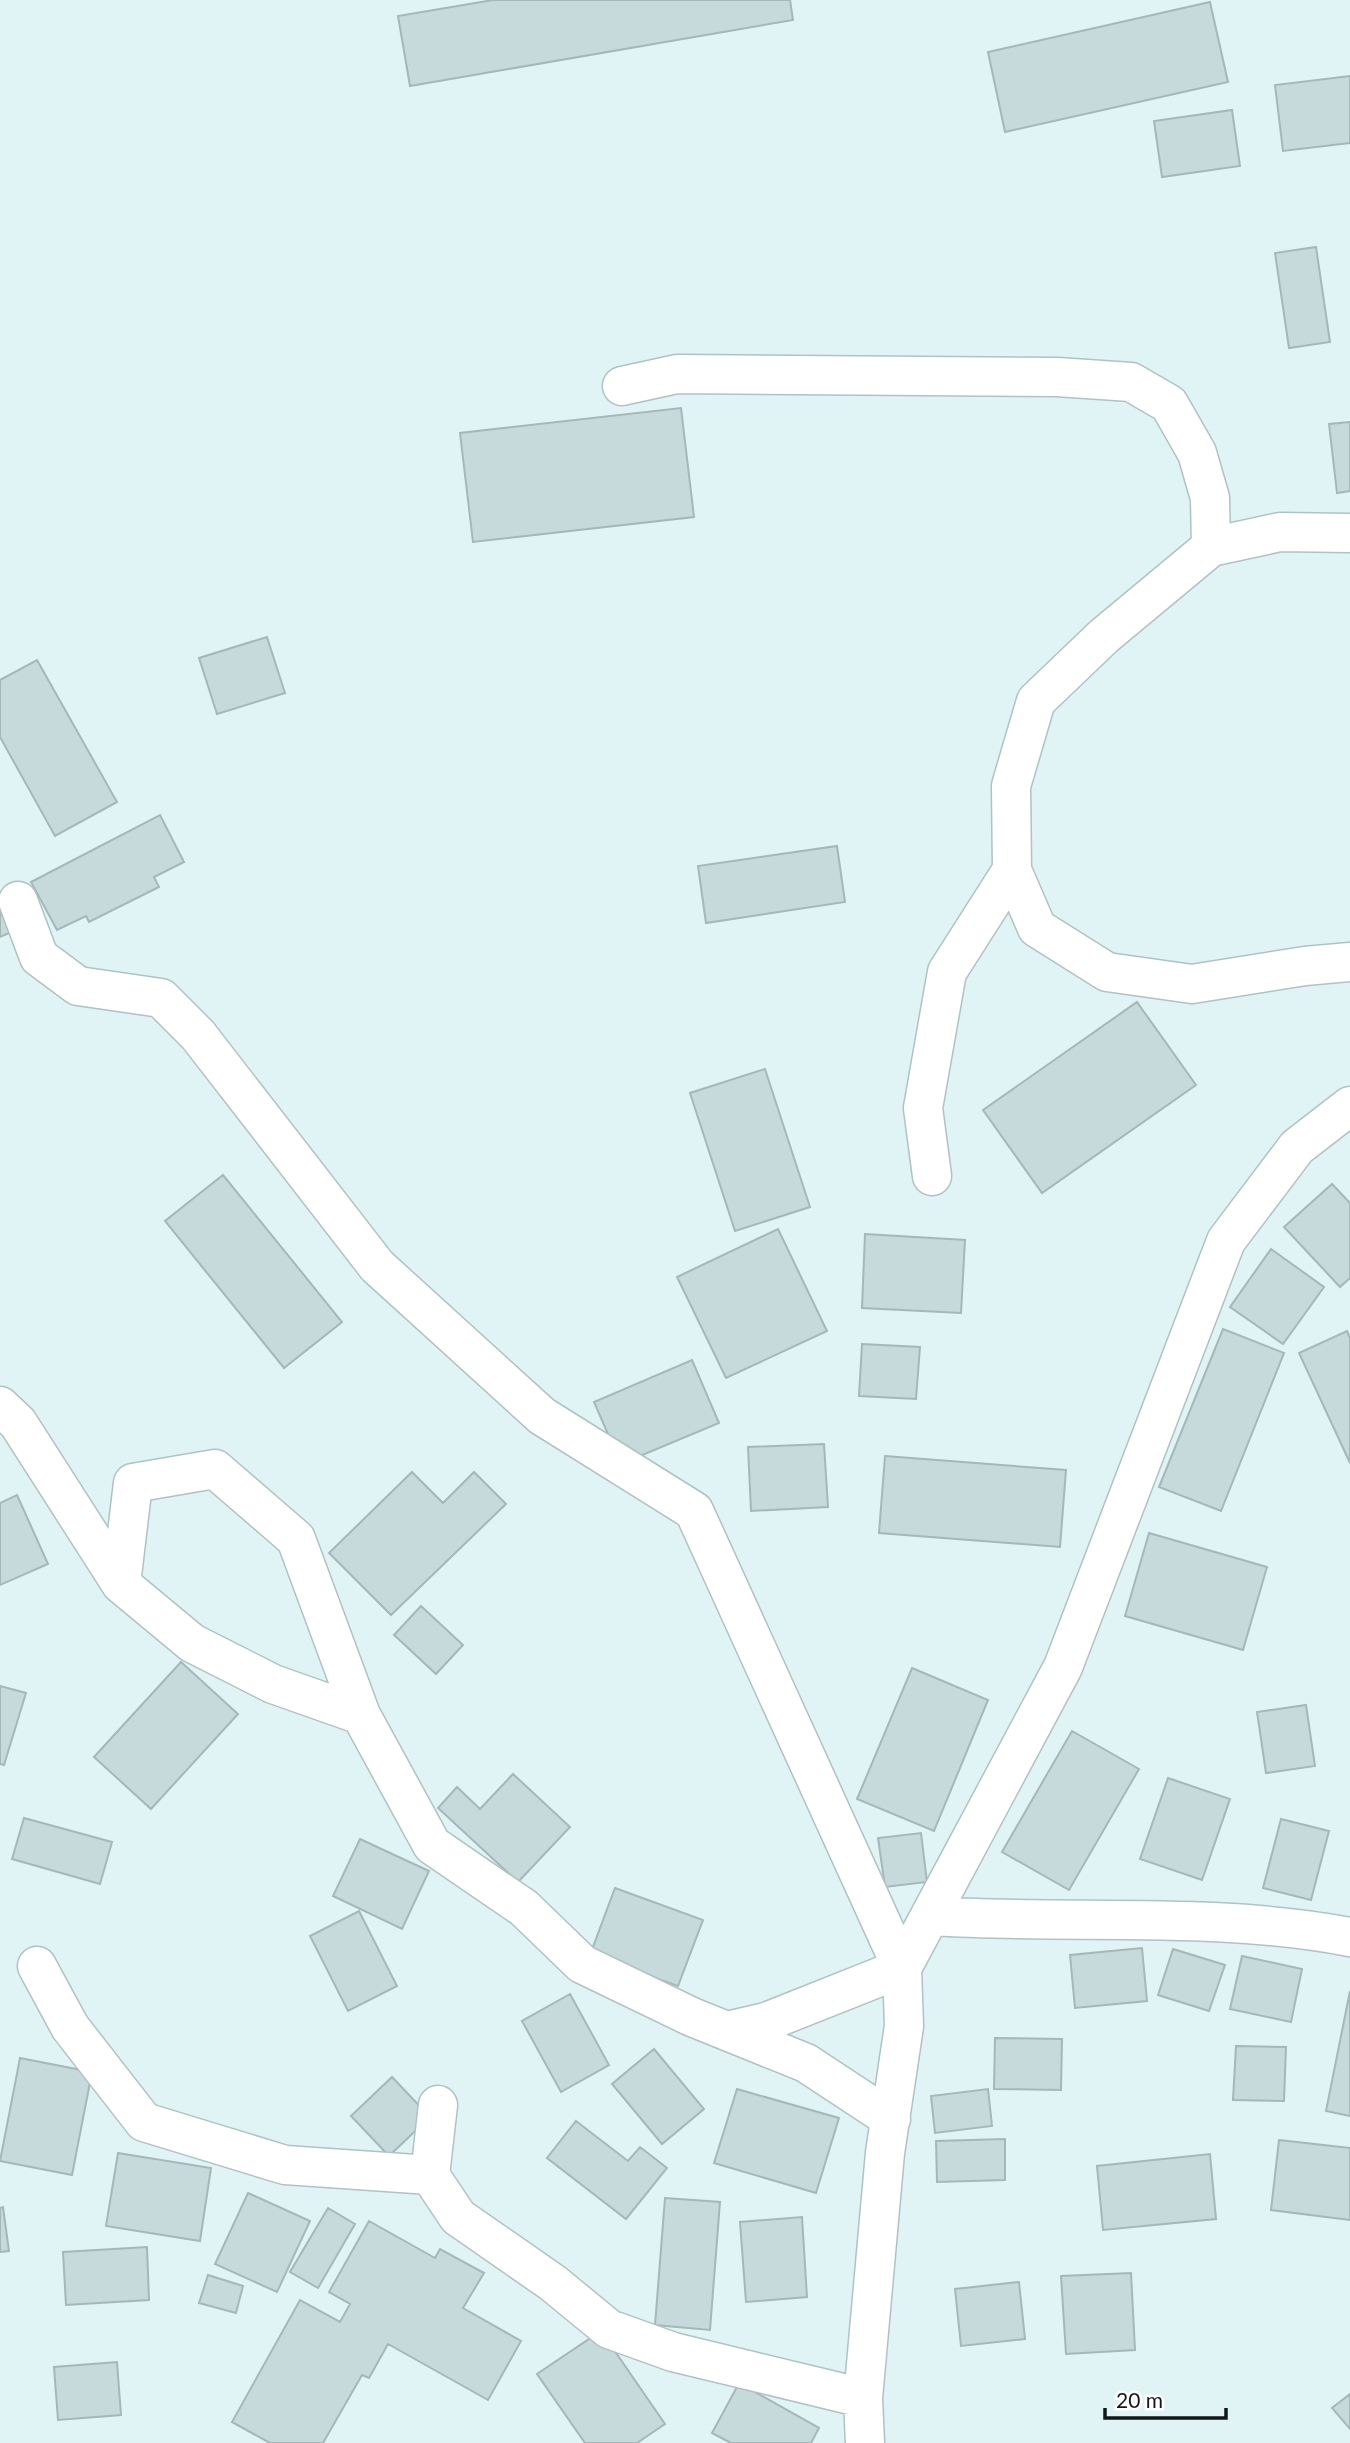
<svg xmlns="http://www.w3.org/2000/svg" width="1350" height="2443" font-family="Lato,sans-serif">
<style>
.building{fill:#c6d9db;stroke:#a6b7ba;stroke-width:2}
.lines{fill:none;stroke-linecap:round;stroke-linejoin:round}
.street-casing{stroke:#b0c2c4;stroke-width:41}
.street{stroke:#fff;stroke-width:38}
</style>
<rect width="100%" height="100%" fill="#e0f3f5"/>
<!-- building -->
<path class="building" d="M493,0h297l3,20 -383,66 -12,-70z
M1210,2l18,80 -223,50 -17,-80z
M1350,76v67l-67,8 -8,-66z
M1232,110l8,56 -78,11 -8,-56z
M1316,247l14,95 -41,6 -14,-95z
M681,408l13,109 -221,25 -13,-109z
M1350,422v69l-13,2 -8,-69z
M267,637l18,56 -68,21 -18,-56z
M37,660l80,142 -62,34 -55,-99v-57z
M160,815l24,47 -30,15 5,10 -70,35 -3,-6 -29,14 -26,-48z
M837,846l8,56 -139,21 -8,-57z
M0,897l14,34 -14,6z
M1137,1002l59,83 -154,108 -59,-83z
M765,1069l45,138 -75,24 -45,-138z
M223,1175l119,147 -58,46 -119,-147z
M1332,1184l18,19v75l-10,9 -56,-60z
M778,1229l49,102 -101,47 -49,-101z
M865,1234l100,6 -4,73 -99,-5z
M1271,1249l53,38 -41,57 -53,-37z
M1223,1329l61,24 -63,158 -62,-24z
M1347,1331l3,7v125l-51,-110z
M862,1344l58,3 -4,52 -57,-3z
M692,1360l27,63 -98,41 -27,-62z
M824,1444l4,63 -77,4 -3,-64z
M885,1456l181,14 -6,77 -181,-14z
M412,1472l31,31 31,-31 32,32 -115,111 -62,-62z
M17,1495l31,69 -48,21v-82z
M1149,1533l118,34 -24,83 -118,-34z
M421,1606l42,39 -27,29 -42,-39z
M181,1662l57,52 -87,95 -57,-52z
M912,1668l76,32 -54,131 -77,-32z
M0,1686l26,7 -22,72 -4,-1z
M1306,1705l9,61 -49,7 -9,-61z
M1072,1731l67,38 -70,121 -67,-38z
M513,1774l57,53 -52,55 -80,-74 19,-21 23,22z
M1168,1778l62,21 -28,81 -62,-21z
M24,1818l88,24 -12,42 -88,-25z
M1281,1819l48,12 -18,69 -48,-12z
M921,1833l6,49 -42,5 -7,-49z
M360,1839l69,32 -27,58 -69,-33z
M615,1888l88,32 -25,66 -88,-31z
M359,1911l38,75 -49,25 -38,-75z
M1142,1948l5,53 -72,7 -5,-53z
M1173,1949l52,16 -16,46 -51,-16z
M1242,1956l60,13 -11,53 -61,-13z
M1350,1991v125l-24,-5z
M570,1994l39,71 -48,27 -39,-71z
M995,2038l67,1 -1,51 -67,-1z
M1236,2046l50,1 -2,54 -51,-1z
M654,2049l50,60 -42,35 -50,-60z
M20,2058l72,14 -20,103 -72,-14z
M392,2077l38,40 -41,39 -38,-40z
M737,2089l102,29 -23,75 -102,-30z
M988,2089l4,37 -57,7 -4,-37z
M576,2121l52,40 12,-14 27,21 -41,51 -79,-61z
M1005,2139v41l-68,2 -1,-41z
M1279,2140l71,8v72l-79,-10z
M118,2153l93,15 -11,73 -94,-15z
M1210,2154l6,65 -113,11 -6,-64z
M248,2193l62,28 -33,71 -62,-28z
M665,2198l55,4 -10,128 -55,-5z
M3,2207l6,44 -9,1v-44z
M328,2208l27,16 -37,64 -28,-16z
M802,2217l5,80 -61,5 -6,-80z
M369,2221l66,37 5,-9 44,24 -21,35 58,33 -33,59 -100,-56 -19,34 -7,-3 -39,68h-53l-38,-21 68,-122 40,22 10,-18 -21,-12z
M147,2247l2,53 -83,5 -3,-53z
M1131,2273l4,77 -69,4 -5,-78z
M208,2275l35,11 -7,27 -37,-10z
M1019,2282l6,57 -64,7 -6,-57z
M601,2331l64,93 -28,19h-52l-48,-69z
M117,2362l4,53 -63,5 -4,-53z
M739,2383l80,45 -8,15h-80l-19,-10z
M1350,2394v35l-18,-21z"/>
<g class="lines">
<defs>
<path id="street" d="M622,386l55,-12 380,3 74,5 38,22 28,49 13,45 1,49
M1350,533l-70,-1 -69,15 -107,89 -68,65 -25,85 1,84 25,58 70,44 85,12 113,-18 45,-4
M18,901l21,56 39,29 83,12 37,37 179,231 165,150 152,95 208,457 -136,54 -39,9
M932,1176l-9,-68 24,-136 65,-102
M0,1406l18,17 103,161
M361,1715l-88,-31 -81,-41 -71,-59 12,-101 82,-14 81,70 65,176 71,130 92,63 58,56 110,53 114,46 85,56
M932,1916c139,9 281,-5 418,21
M37,1966l33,61 74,95 141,43 145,10
M438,2105l-8,70 28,42 95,66 56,46 64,23 190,46
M865,2443l-2,-45 22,-245 19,-127 -2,-58 161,-301 163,-426 71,-94 53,-41"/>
</defs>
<!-- street casing -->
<use href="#street" class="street-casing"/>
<!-- street -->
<use href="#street" class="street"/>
</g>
<!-- scale -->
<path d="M1105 2408v10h121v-10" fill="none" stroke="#121819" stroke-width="3.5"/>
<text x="1116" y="2408" font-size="21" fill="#121819" stroke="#ffffff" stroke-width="5" paint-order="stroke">20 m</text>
</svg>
